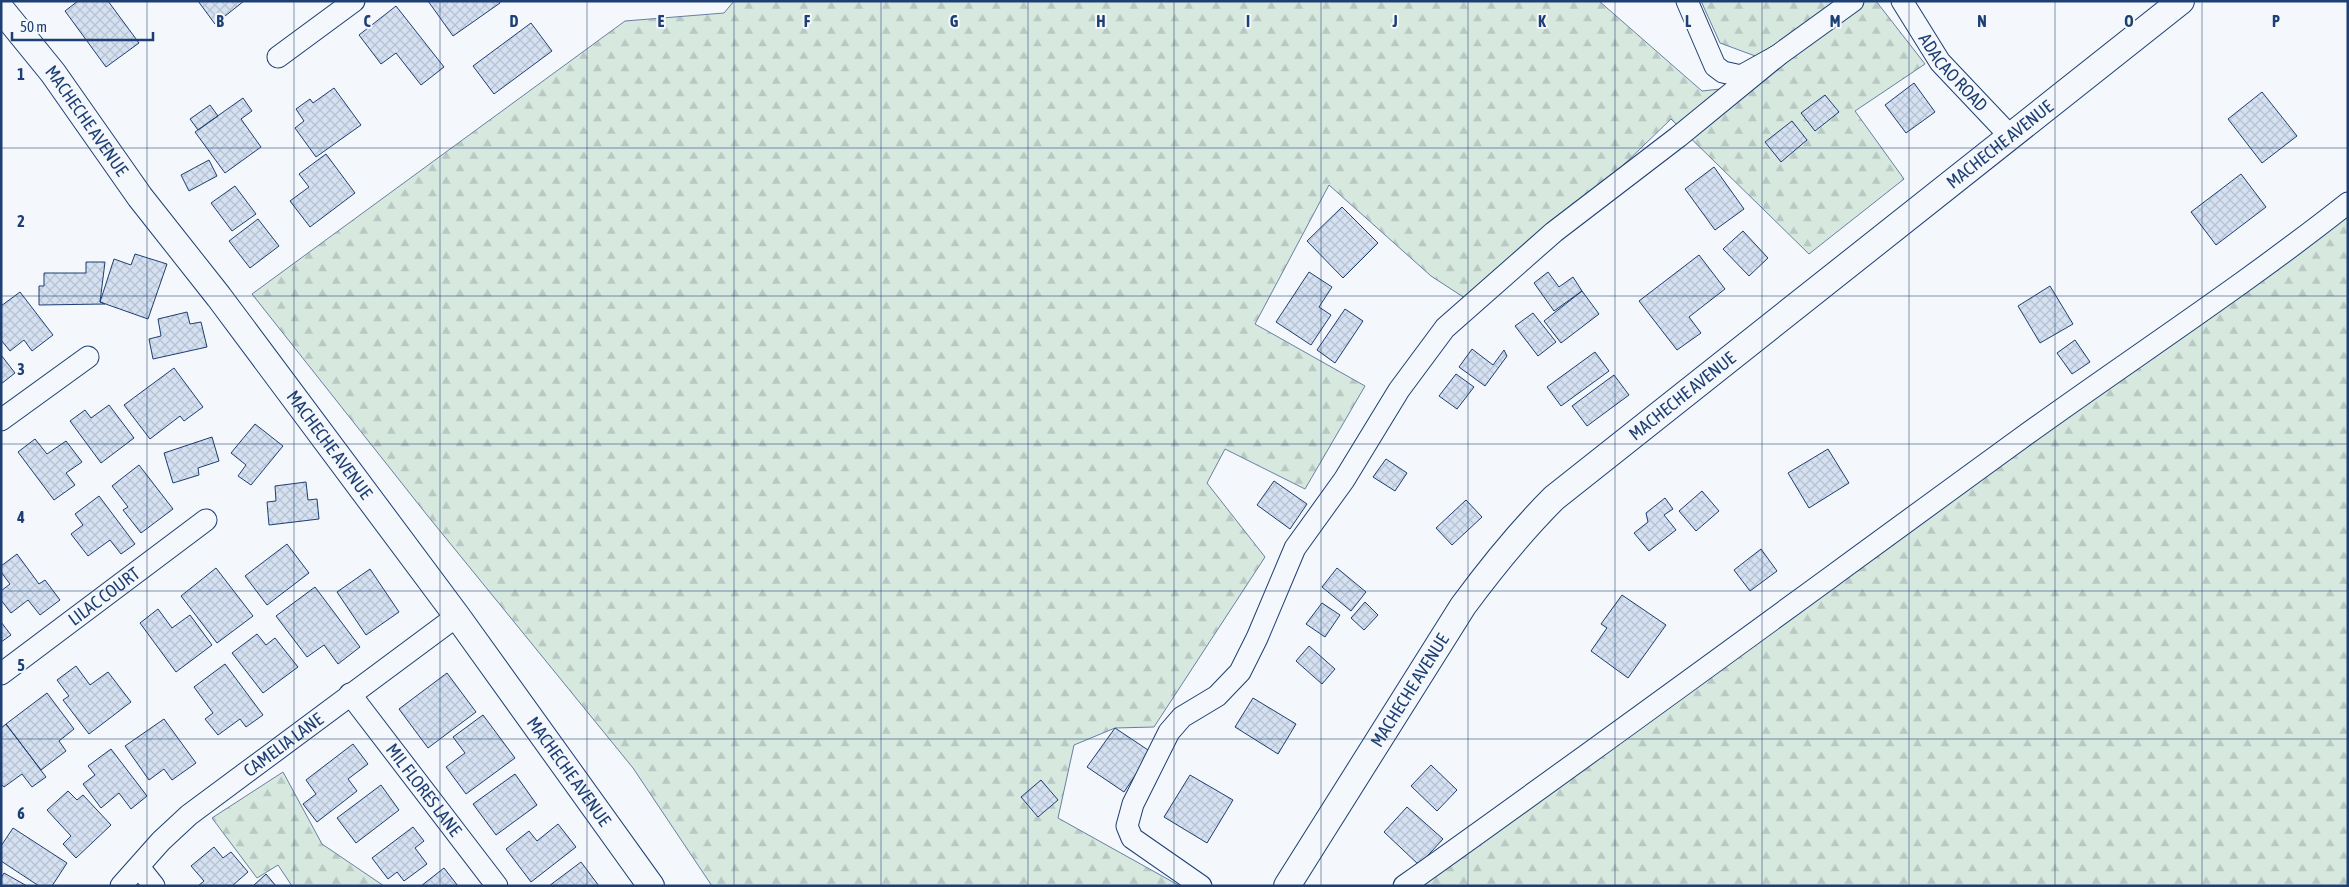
<svg xmlns="http://www.w3.org/2000/svg" width="2349" height="887" font-family="'Asap Condensed',sans-serif">
<style>
.forest{fill:url(#forest-firs);stroke:#687fa3}
.building{fill:url(#building-cross-hatch);stroke:#1d3f73}
.lines{fill:none;stroke-linecap:round;stroke-linejoin:round}
.minor-casing{stroke:#1d3f73;stroke-width:23}
.major-casing{stroke:#1d3f73;stroke-width:28}
.minor{stroke:#f4f7fb;stroke-width:21}
.major{stroke:#f4f7fb;stroke-width:26}
.grid{fill:none;stroke:#1d3f73;stroke-width:1;stroke-opacity:0.55}
.labels{text-anchor:middle;stroke-width:4;stroke-linejoin:round;paint-order:stroke}
.street-label{font-size:18px;fill:#1d3f73;stroke:#f4f7fb}
.grid-label{font-size:16px;text-anchor:middle;font-weight:bold;fill:#1d3f73;stroke:#f4f7fb;stroke-width:4;stroke-linejoin:round;paint-order:stroke}
</style>
<defs>
<pattern id="forest-firs" width="22" height="20" patternUnits="userSpaceOnUse" patternTransform="scale(1.25)"><rect width="22" height="20" fill="#d7e8df"/><path d="M5 1l3.5 6h-7zM16 11l3.5 6h-7z" fill="#b8c8c3"/></pattern>
<pattern id="building-cross-hatch" width="8" height="8" patternUnits="userSpaceOnUse" patternTransform="scale(1.25)"><rect width="8" height="8" fill="#d5e0f0"/><path d="M0 0l8 8M0 8l8-8" fill="none" stroke="#b6c1d1"/></pattern>
</defs>
<rect width="100%" height="100%" fill="#f4f7fb"/>
<!-- forest -->
<path class="forest" d="M734,1h865l103,90 46,-5 29,-22 -57,-21 -19,-42h175l49,63 -70,47 49,68 -95,75 -138,-135 -147,142 -53,41 -40,-26 -102,-91 -74,139 110,62 -60,103 -80,-40 -18,34 58,74 -111,170 -39,1 -41,17 -16,73 122,68h-468l-79,-118 -206,-253 -175,-221 373,-273 99,-8z
M2348,202v684h-940z
M283,772l39,72 62,42h-92l-14,-21 -21,13 -45,-60z"/>
<!-- building -->
<path class="building" d="M78,1h30l31,42 -33,24 -41,-56z
M198,1h46l-29,23z
M428,1h71l1,2 -47,33z
M396,6l48,61 -23,18 -25,-32 -15,11 -22,-29z
M531,23l21,28 -58,43 -21,-28z
M1914,83l21,29 -29,21 -21,-28z
M334,88l27,37 -45,32 -21,-29 9,-7 -8,-12 14,-10 3,4z
M2262,92l35,44 -35,27 -34,-44z
M1825,95l14,17 -24,19 -14,-18z
M243,98l9,13 -11,8 20,28 -36,26 -30,-41z
M210,105l8,11 -20,14 -8,-11z
M1792,121l15,19 -26,22 -16,-20z
M326,154l29,39 -45,34 -20,-26 19,-14 -10,-13z
M209,160l8,16 -28,15 -8,-16z
M1714,167l30,42 -29,21 -30,-41z
M2241,174l25,33 -50,38 -25,-33z
M235,186l21,28 -24,17 -21,-28z
M1342,207l36,36 -35,35 -36,-37z
M258,219l21,27 -29,22 -21,-27z
M1743,231l25,27 -19,18 -26,-27z
M135,254l32,10 -19,55 -48,-17 14,-43 17,6z
M1699,255l26,34 -36,28 12,16 -24,17 -38,-49z
M86,262h19l-5,40 5,2 -66,1v-19h5v-13h42z
M1309,272l23,15 -13,20 12,8 -20,30 -35,-23z
M1548,272l11,15 14,-10 9,14 -28,20 -20,-28z
M2050,286l23,38 -33,19 -22,-37z
M1582,291l17,23 -38,29 -17,-22z
M20,292l33,43 -21,16 -8,-11 -14,11 -9,-11v-34z
M1345,309l18,12 -28,42 -18,-13z
M187,312l3,12 11,-2 6,25 -54,12 -4,-20 12,-3 -3,-17z
M1533,313l23,29 -18,14 -23,-30z
M2075,340l15,22 -18,12 -15,-21z
M1472,349l21,16 11,-15 3,6 -22,30 -26,-19z
M1595,352l14,19 -48,35 -14,-19z
M1,355l14,18 -14,11z
M174,368l29,39 -19,14 -4,-5 -30,23 -26,-34z
M1456,374l18,13 -17,22 -18,-13z
M1614,375l15,20 -42,31 -15,-20z
M109,405l25,33 -33,25 -31,-42 15,-11 6,8z
M255,424l28,22 -32,39 -13,-9 8,-11 -15,-12z
M212,437l7,24 -21,7 1,7 -26,8 -9,-30z
M35,439l12,15 19,-13 16,21 -16,11 9,12 -21,15 -36,-48z
M1828,449l21,34 -40,25 -21,-35z
M1386,459l21,14 -12,18 -22,-14z
M139,465l34,44 -32,24 -18,-23 5,-3 -16,-21z
M1274,481l33,23 -17,25 -33,-24z
M306,482l2,18 9,-1 2,20 -50,6 -2,-23 9,-1 -1,-15z
M1702,491l17,20 -23,20 -17,-20z
M99,496l36,48 -14,10 -11,-14 -22,16 -17,-22 12,-9 -8,-11z
M1665,498l8,11 -9,6 12,15 -27,21 -15,-18 14,-11 -2,-9z
M1466,500l16,17 -30,28 -16,-17z
M287,544l22,29 -42,32 -22,-29z
M1761,549l16,22 -27,20 -16,-21z
M17,554l22,30 6,-4 15,20 -20,15 -12,-15 -17,13 -10,-13v-9l9,-7 -9,-12v-6z
M216,568l37,48 -36,27 -36,-47z
M1337,568l29,24 -15,19 -29,-24z
M370,569l29,43 -33,23 -29,-43z
M315,587l45,60 -22,17 -14,-19 -17,12 -31,-41z
M1622,595l44,30 -38,53 -37,-27 16,-23 -6,-4z
M1365,602l13,13 -14,15 -13,-12z
M1322,603l18,12 -15,22 -19,-13z
M158,609l14,19 18,-13 22,30 -36,27 -36,-49z
M1,622l10,13 -10,7z
M257,634l9,11 9,-7 23,29 -35,26 -31,-40z
M1309,646l26,23 -13,15 -26,-23z
M225,664l38,51 -17,12 -6,-8 -22,16 -13,-16 8,-6 -19,-26z
M76,666l14,19 18,-13 23,30 -42,32 -26,-34 6,-4 -12,-16z
M447,673l29,39 -48,36 -29,-39z
M47,693l27,36 -15,12 7,10 -25,19 -35,-46z
M1253,698l43,26 -18,30 -43,-27z
M483,715l32,43 -49,36 -20,-27 19,-14 -12,-16z
M164,719l32,44 -24,17 -8,-11 -15,11 -24,-34z
M6,724l40,53 -14,10 -10,-13 -18,13 -3,-3v-56z
M1115,728l36,24 -27,40 -37,-25z
M353,744l15,20 -20,15 9,12 -40,31 -14,-18 13,-10 -10,-14z
M111,749l36,47 -16,13 -12,-16 -18,15 -18,-24 12,-9 -7,-9z
M1431,765l26,25 -20,21 -26,-25z
M515,774l22,31 -41,30 -23,-31z
M1190,775l43,25 -26,43 -43,-26z
M1041,780l17,20 -20,17 -17,-20z
M381,785l18,25 -43,33 -19,-25z
M68,791l9,9 6,-5 28,30 -35,33 -13,-14 8,-8 -24,-26z
M1407,807l36,32 -24,26 -35,-33z
M558,824l18,23 -45,35 -25,-33 23,-18 8,10z
M413,827l11,14 -9,7 12,16 -23,17 -7,-9 -9,7 -16,-21z
M13,828l54,35 -15,23h-13l-38,-25v-15z
M214,847l9,11 8,-6 17,20 -16,14h-34l6,-5 -13,-15z
M581,862l18,24h-50z
M444,868l14,18h-37z
M4,873l23,13h-26v-8z
M266,874l10,12h-23z"/>
<g class="lines">
<defs>
<g id="minor">
<path d="M1687,1l28,65 8,6 18,4 36,-20 76,-55"/>
<path id="s1" d="M1902,1l38,61 71,75"/>
<path d="M278,57l76,-56"/>
<path d="M1,420l87,-63"/>
<path id="s2" d="M1,674l205,-154"/>
<path id="s3" d="M350,694l147,192"/>
<path d="M139,867l15,19"/>
<path id="s4" d="M121,886l40,-45 28,-26 268,-199"/>
<path d="M1201,886l-69,-48 -5,-12 6,-22 36,-72 13,-15 35,-21 23,-24 17,-34 38,-90 49,-68 55,-90 46,-62 109,-96 124,-95 99,-81"/>
<path d="M1404,886c207,-147 411,-298 616,-447 109,-79 222,-152 328,-236"/>
</g>
<g id="major">
<path id="s5" d="M1,9l52,64 87,124 79,100 238,319 194,270"/>
<path id="s6" d="M1287,886l176,-280c28,-38 57,-74 91,-108l627,-497"/>
</g>
</defs>
<!-- minor casing -->
<use href="#minor" class="minor-casing"/>
<!-- major casing -->
<use href="#major" class="major-casing"/>
<!-- minor -->
<use href="#minor" class="minor"/>
<!-- major -->
<use href="#major" class="major"/>
</g>
<!-- grid -->
<path class="grid" d="M147,1v885M294,1v885M440,1v885M587,1v885M734,1v885M881,1v885M1028,1v885M1174,1v885M1321,1v885M1468,1v885M1615,1v885M1762,1v885M1909,1v885M2055,1v885M2202,1v885M1,148h2347M1,296h2347M1,444h2347M1,591h2347M1,739h2347"/>
<g class="labels">
<!-- street labels -->
<g class="street-label">
<text dy="6" stroke="none"><textPath href="#s1" startOffset="88">ADACAO ROAD</textPath></text>
<text dy="6" stroke="none"><textPath href="#s5" startOffset="141">MACHECHE AVENUE</textPath></text>
<text dy="6" stroke="none"><textPath href="#s6" startOffset="1041">MACHECHE AVENUE</textPath></text>
<text dy="6" stroke="none"><textPath href="#s6" startOffset="636">MACHECHE AVENUE</textPath></text>
<text dy="6" stroke="none"><textPath href="#s5" startOffset="546">MACHECHE AVENUE</textPath></text>
<text dy="6" stroke="none"><textPath href="#s2" startOffset="129">LILAC COURT</textPath></text>
<text dy="6" stroke="none"><textPath href="#s6" startOffset="231">MACHECHE AVENUE</textPath></text>
<text dy="6" stroke="none"><textPath href="#s4" startOffset="216">CAMELIA LANE</textPath></text>
<text dy="6" stroke="none"><textPath href="#s5" startOffset="951">MACHECHE AVENUE</textPath></text>
<text dy="6" stroke="none"><textPath href="#s3" startOffset="121">MIL FLORES LANE</textPath></text>
</g>
</g>
<g class="grid-label">
<text x="220" y="27">B</text>
<text x="367" y="27">C</text>
<text x="514" y="27">D</text>
<text x="661" y="27">E</text>
<text x="807" y="27">F</text>
<text x="954" y="27">G</text>
<text x="1101" y="27">H</text>
<text x="1248" y="27">I</text>
<text x="1395" y="27">J</text>
<text x="1542" y="27">K</text>
<text x="1688" y="27">L</text>
<text x="1835" y="27">M</text>
<text x="1982" y="27">N</text>
<text x="2129" y="27">O</text>
<text x="2276" y="27">P</text>
<text x="21" y="80">1</text>
<text x="21" y="227">2</text>
<text x="21" y="375">3</text>
<text x="21" y="523">4</text>
<text x="21" y="671">5</text>
<text x="21" y="819">6</text>
</g>
<!-- border -->
<rect width="2349" height="887" fill="none" stroke="#1d3f73" stroke-width="5"/>
<!-- scale -->
<path d="M12 32v8h141v-8" fill="none" stroke="#1d3f73" stroke-width="2.5"/>
<text x="20" y="32" font-size="15" fill="#1d3f73" stroke="#f4f7fb" stroke-width="4" paint-order="stroke">50 m</text>
</svg>
